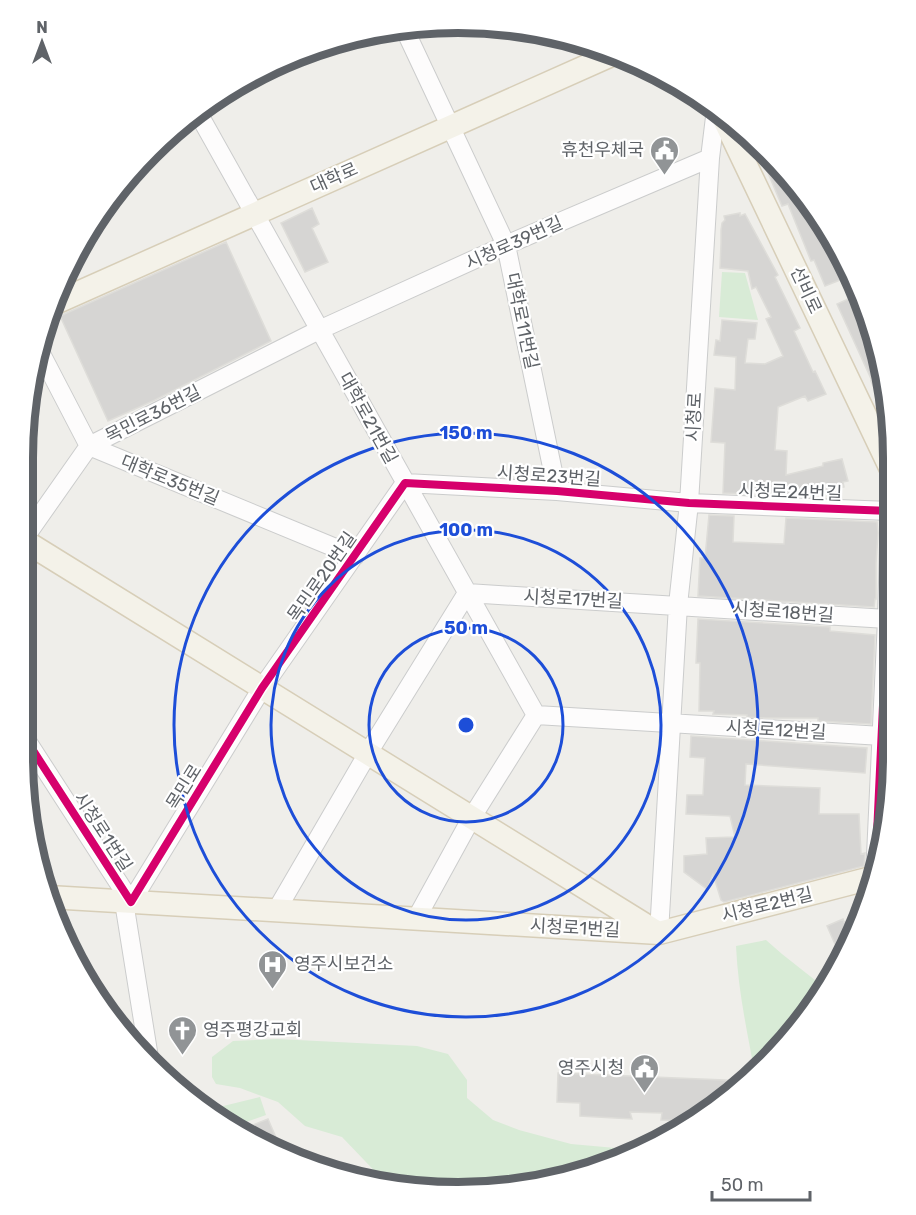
<svg xmlns="http://www.w3.org/2000/svg" width="916" height="1215" font-family="Rubik,'Noto Sans KR',sans-serif">
<style>
.green{fill:#d8ebd6}
.building{fill:#d6d5d3;stroke:#deddd9;stroke-width:1.5}
.lines{fill:none;stroke-linecap:round;stroke-linejoin:round}
.minor-casing{stroke:#cbcccc;stroke-width:20}
.major-casing{stroke:#d7ceb8;stroke-width:25}
.minor{stroke:#fdfcfc;stroke-width:18}
.major{stroke:#f4f2e9;stroke-width:22}
.cycleway-casing{stroke:#fff;stroke-width:11}
.cycleway{stroke:#d6006c;stroke-width:8}
.ring{fill:none;stroke:#1d4ed8;stroke-width:3}
.labels{text-anchor:middle;stroke-width:4.5;stroke-linejoin:round;paint-order:stroke}
.poi-label{font-size:18px;fill:#5f6368;stroke:#fff;text-anchor:end}
.street-label{font-size:18px;fill:#5f6368;stroke:#fff}
.rim{fill:none;stroke:#5f6368;stroke-width:8}
.centre{fill:#1d4ed8;stroke:#fff;stroke-width:3}
.ring-label{font-size:18px;text-anchor:middle;font-weight:bold;fill:#1d4ed8;stroke:#fff;stroke-width:4.5;stroke-linejoin:round;paint-order:stroke}
</style>
<rect width="100%" height="100%" fill="#efeeea"/>
<!-- green -->
<path class="green" d="M722,272l23,1 13,47 -39,-3z
M766,940l16,14 43,34 -5,11 -54,66 -11,9c-8,-43 -17,-84 -19,-128z
M277,1039l140,7 31,8 19,26v18l26,22 26,10 52,14 67,6 -40,19 -112,23 -98,-7 -46,-48 -37,-11 -27,-24 -38,-14 -24,-4 -4,-7v-20l21,-16z
M260,1097l6,18 -31,11 -24,-17z"/>
<!-- building -->
<path class="building" d="M754,140l12,10 29,35 9,22 7,-3 9,12 30,60 -25,10 -11,-26 -3,1 -23,-57 -6,2z
M312,208l7,16 -7,4 16,34 -23,10 -24,-49z
M740,213v3l5,-2 33,61 -3,2 25,51 -6,3 19,41 2,-1 11,23 -18,7 -3,-5 -27,11 -3,43 12,1 -1,24 37,-9v-3l19,-4 6,22 -5,1 1,5 -34,7 1,3 -60,-5v2l-28,-1 2,-50 -14,-1 4,-54 20,2 1,-33 -22,-2 2,-15 4,1 2,-21 35,3 -2,16h-7l-3,24 20,1 18,-8 -17,-37 5,-2 -15,-30 -4,2 -4,-18 -28,-3 1,-25v-13l1,-7 3,-3 -1,-4z
M226,242l45,99 -116,59 -47,21 -48,-105z
M859,294l11,24 20,83 -1,21 -18,-41h1l-35,-77z
M709,515l25,1 -1,26 51,2 2,-26 91,4 1,11 -2,30v36h-1l-1,8 -176,-11 2,-38h5z
M698,619l132,8v4l45,4 -4,89 -53,-3v-3h-52l-19,-1v-2l-34,-1 1,-3h-15l1,-48h-4z
M691,736l176,12 -2,25 -119,-9 -1,21 75,3 -1,26h40l2,40 4,-1 -1,13 -140,36 -3,-2 -8,-26 -6,15 -23,-17v-16l23,-2 -1,-16 29,-1 -5,-21 -44,-2 1,-19h16l2,-37 -15,-1z
M861,916l-16,32 -7,3 -11,-25 16,-7 1,3z
M558,1073l189,8 -47,38 -5,2 -34,-1 1,-7 -32,-1 2,7 -52,-3v-13l-23,-1z
M268,1119l10,23 -14,5 -24,-17z"/>
<g class="lines">
<defs>
<path id="minor" d="M404,28l102,217 51,246
M198,113l338,602
M37,346l52,100 266,110
M23,540l66,-94 230,-116 187,-85 204,-87
M536,715l346,21
M23,735l108,167 131,-214 143,-205 152,8 132,12 201,8 -3,108 -12,258
M124,902l26,162
M276,911l92,-158 99,-160 420,26
M416,919l56,-102 64,-102
M659,933l19,-328 11,-102 21,-345 6,-49"/>
<path id="major" d="M721,113l169,354
M53,304l563,-251
M23,540l632,391
M49,897l610,36 216,-56"/>
</defs>
<!-- minor casing -->
<use href="#minor" class="minor-casing"/>
<!-- major casing -->
<use href="#major" class="major-casing"/>
<!-- minor -->
<use href="#minor" class="minor"/>
<!-- major -->
<use href="#major" class="major"/>
<defs>
<path id="cycleway" d="M23,735l108,167 131,-214 143,-205 152,8 132,12 201,8 -3,108 -12,258"/>
</defs>
<!-- cycleway casing -->
<use href="#cycleway" class="cycleway-casing"/>
<!-- cycleway -->
<use href="#cycleway" class="cycleway"/>
</g>
<!-- distance rings -->
<g class="ring">
<circle cx="466" cy="725" r="97"/>
<circle cx="466" cy="725" r="195"/>
<circle cx="466" cy="725" r="292"/>
</g>
<!-- icons -->
<defs>
<symbol id="civic-pin" viewBox="-11 -11 22 30"><path d="M0 17L-7.5 6A9.5 9.5 0 1 1 7.5 6Z" fill="#919496" stroke="#fff"/><path d="M-.6-6.5H3V-4.5H.6V-3L4-1V1h2V6H-6V1h2V-1L-.6-3ZM-1.2 2.5V6h2.4V2.5Z" fill="#fff"/></symbol>
<symbol id="hospital-pin" viewBox="-11 -11 22 30"><path d="M0 17L-7.5 6A9.5 9.5 0 1 1 7.5 6Z" fill="#919496" stroke="#fff"/><path d="M-5-5h3v3.5h4V-5h3V5h-3V1.5h-4V5h-3Z" fill="#fff"/></symbol>
<symbol id="church-pin" viewBox="-11 -11 22 30"><path d="M0 17L-7.5 6A9.5 9.5 0 1 1 7.5 6Z" fill="#919496" stroke="#fff"/><path d="M-1.2-6h2.4v3.5h3.3v2.4h-3.3V6h-2.4V-.1h-3.3v-2.4h3.3Z" fill="#fff"/></symbol>
</defs>
<g fill-rule="evenodd">
<use href="#civic-pin" x="648" y="134" width="33" height="45"/>
<use href="#hospital-pin" x="256" y="948" width="33" height="45"/>
<use href="#church-pin" x="166" y="1014" width="33" height="45"/>
<use href="#civic-pin" x="628" y="1052" width="33" height="45"/>
</g>
<g class="labels">
<!-- poi labels -->
<g class="poi-label">
<text x="644" y="156">휴천우체국</text>
<text x="294" y="970" text-anchor="start">영주시보건소</text>
<text x="203" y="1036" text-anchor="start">영주평강교회</text>
<text x="624" y="1074">영주시청</text>
</g>
<!-- street labels -->
<g class="street-label">
<text transform="translate(334 178) rotate(-24)" y="6">대학로</text>
<text transform="translate(514 243) rotate(-24)" y="6">시청로39번길</text>
<text transform="translate(806 290) rotate(65)" y="6">선비로</text>
<text transform="translate(522 321) rotate(78)" y="6">대학로11번길</text>
<text transform="translate(153 414) rotate(-27)" y="6">목민로36번길</text>
<text transform="translate(694 417) rotate(-87)" y="6">시청로</text>
<text transform="translate(368 418) rotate(61)" y="6">대학로21번길</text>
<text transform="translate(549 476) rotate(4)" y="6">시청로23번길</text>
<text transform="translate(170 480) rotate(22)" y="6">대학로35번길</text>
<text transform="translate(790 492) rotate(2)" y="6">시청로24번길</text>
<text transform="translate(322 577) rotate(-55)" y="6">목민로20번길</text>
<text transform="translate(573 599) rotate(3)" y="6">시청로17번길</text>
<text transform="translate(783 612) rotate(4)" y="6">시청로18번길</text>
<text transform="translate(776 730) rotate(3)" y="6">시청로12번길</text>
<text transform="translate(184 787) rotate(-58)" y="6">목민로</text>
<text transform="translate(103 832) rotate(57)" y="6">시청로1번길</text>
<text transform="translate(767 905) rotate(-14)" y="6">시청로2번길</text>
<text transform="translate(575 928) rotate(3)" y="6">시청로1번길</text>
</g>
</g>
<!-- crop -->
<path d="M0 0H916V1215H0ZM458 33H458A425 425 0 0 1 883 458V757A425 425 0 0 1 458 1182H458A425 425 0 0 1 33 757V458A425 425 0 0 1 458 33Z" fill="#fff" fill-rule="evenodd"/>
<path class="rim" d="M458 33H458A425 425 0 0 1 883 458V757A425 425 0 0 1 458 1182H458A425 425 0 0 1 33 757V458A425 425 0 0 1 458 33Z"/>
<circle cx="466" cy="725" r="9" class="centre"/>
<g class="ring-label">
<text x="466" y="439">150 m</text>
<text x="466" y="536">100 m</text>
<text x="466" y="634">50 m</text>
</g>
<!-- north arrow -->
<g transform="translate(42 42)" stroke="#ffffff" stroke-width="4.5" paint-order="stroke">
<path d="M0-4.5L10 22L0 15L-10 22Z" fill="#5f6368"/>
<text y="-9" font-size="16" font-weight="bold" text-anchor="middle" fill="#5f6368">N</text>
</g>
<!-- scale -->
<path d="M712 1191v9h98v-9" fill="none" stroke="#5f6368" stroke-width="3"/>
<text x="721" y="1191" font-size="18" fill="#5f6368" stroke="#ffffff" stroke-width="4.5" paint-order="stroke">50 m</text>
</svg>
